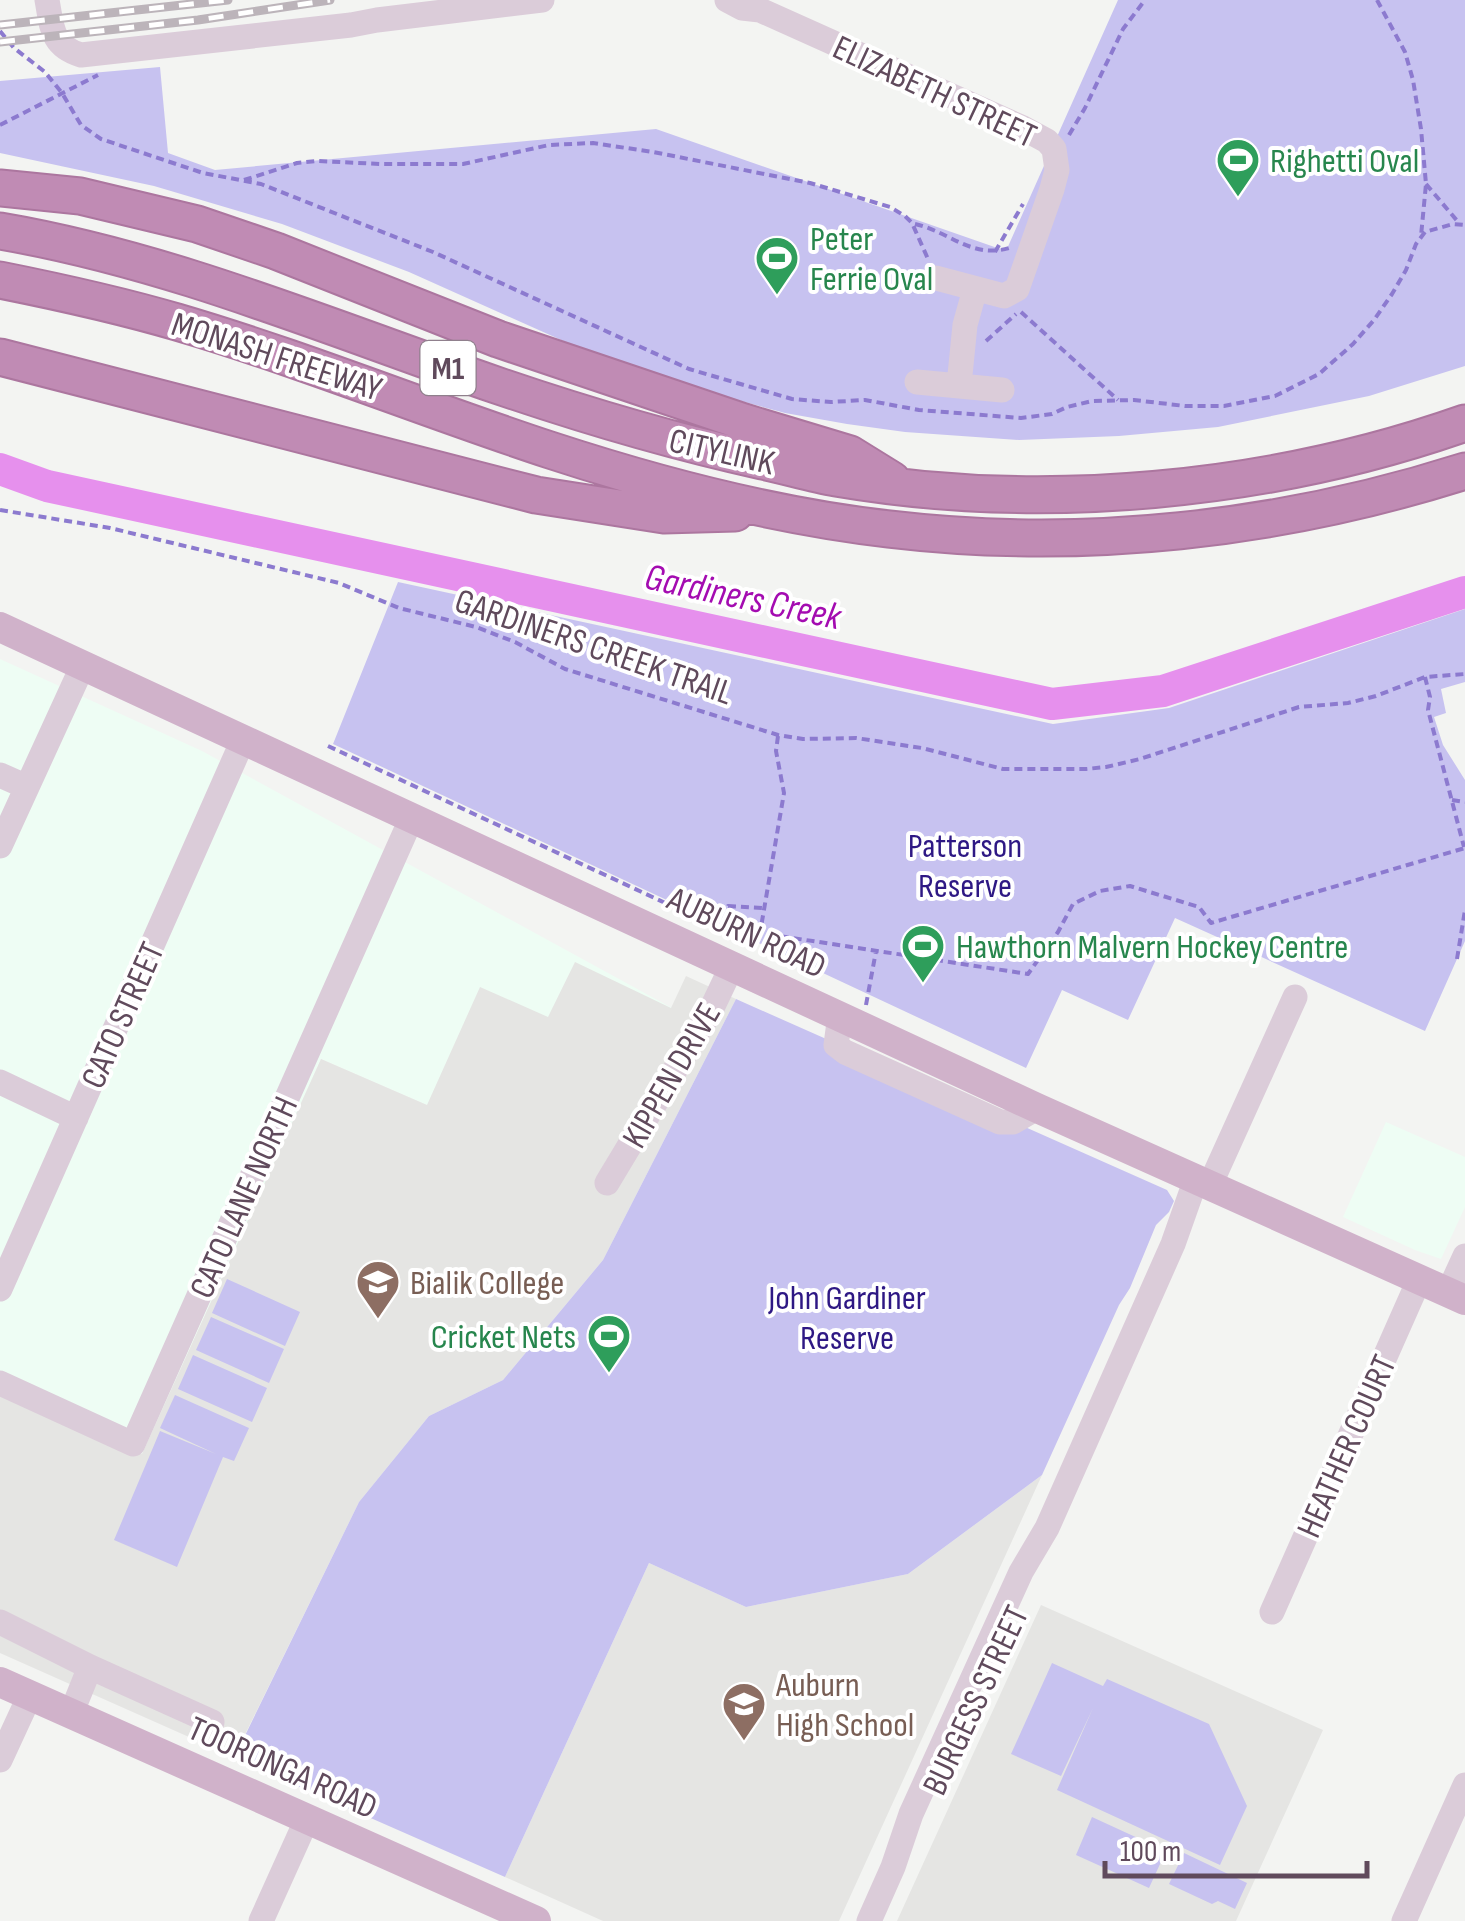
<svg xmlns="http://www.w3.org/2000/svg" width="1465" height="1921" font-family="'Sofia Sans Condensed',sans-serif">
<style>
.commercial{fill:#eefdf4}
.education{fill:#e5e5e3}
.green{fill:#c7c2f0}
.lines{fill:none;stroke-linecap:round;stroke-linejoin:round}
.river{stroke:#e690ed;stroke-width:32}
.highway-casing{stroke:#ac769f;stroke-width:39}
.path{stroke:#8c7acf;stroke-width:4;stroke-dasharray:8 5;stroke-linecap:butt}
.minor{stroke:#dbccd9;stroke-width:25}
.major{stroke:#d0b2ca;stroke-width:30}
.highway{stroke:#c08bb4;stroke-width:35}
.rail-casing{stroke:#bcb4ba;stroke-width:9}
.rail{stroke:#fff;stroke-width:5;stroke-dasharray:15;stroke-linecap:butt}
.labels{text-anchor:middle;stroke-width:8;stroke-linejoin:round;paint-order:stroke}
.shield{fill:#fff;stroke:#90808d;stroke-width:2.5}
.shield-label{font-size:32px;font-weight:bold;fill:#604a5c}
.street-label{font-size:35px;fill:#604a5c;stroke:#fff}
.leisure-label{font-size:35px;fill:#27864d;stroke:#fff;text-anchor:start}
.park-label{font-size:35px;fill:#2e1884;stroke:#fff}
.education-label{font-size:35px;fill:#785e54;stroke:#fff;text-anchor:start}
.water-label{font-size:38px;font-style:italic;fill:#a40cb1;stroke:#fff}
</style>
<rect width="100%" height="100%" fill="#f3f4f2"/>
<!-- commercial -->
<path class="commercial" d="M0,659l202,92 470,257 -245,97 -106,-46 -179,395 -142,-66z
M1386,1122l79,35v50l-24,52 -26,-9 -72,-33z"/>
<!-- education -->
<path class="education" d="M575,962l96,46 15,-32 50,23 -133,261 -100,120 -74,36 -70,86 -125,255 -234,-104v-265l142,66 179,-395 106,46 53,-118 68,30z
M1042,1475l-203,446h-236l-98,-44 144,-314 97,44 162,-33z
M1041,1605l282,125 -87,191h-339z"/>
<!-- green -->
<path class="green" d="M1118,0h347v366l-96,30 -151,31 -99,9 -100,4 -114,-8 -58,-8 -62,-11 -111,-30 -86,-31 -179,-80 -127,-48 -128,-38 -154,-33v-72l160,-14 8,86 47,17 441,-41 350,122z
M398,582l655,142 116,-16 296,-99v73l-24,7 5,24 -12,4 9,28 22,35v161l-40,90 -250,-113 -47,102 -66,-30 -36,78 -693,-324z
M736,999l431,191 7,11 -5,11 -13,13 -26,63 -11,17 -77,170 -134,99 -162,33 -97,-44 -144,314 -271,-119 125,-256 70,-86 74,-36 100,-120z
M227,1279l73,33 -15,34 -73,-33z
M211,1317l73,32 -15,34 -73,-33z
M193,1355l74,33 -15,34 -74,-33z
M175,1395l74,33 -15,33 -11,-4 -46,110 -63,-27 46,-109 56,23 -56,-26z
M1052,1663l51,23 4,-7 102,45 38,82 -27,59 -163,-75 36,-82 -32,68 -50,-22z
M1092,1817l74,34 -17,37 -73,-33z
M1184,1853l63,30 -12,26 -17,-8 -6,3 -43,-20z"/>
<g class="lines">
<!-- river -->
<path class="river" d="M0,469l47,17 1005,218 111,-13 302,-99"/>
<defs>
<path id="highway" d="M0,188l80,8 117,28 79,27 222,88 246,83 106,32 42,26
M0,231c158,27 306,87 456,140 101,36 202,67 306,90 25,5 49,13 74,17 205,35 433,14 629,-55
M0,280c60,12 119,25 177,42 126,37 248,87 373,128 110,36 224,66 339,79 193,23 391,1 576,-58
M0,357l536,138 128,20 71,-2"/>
</defs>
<!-- highway casing -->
<use href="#highway" class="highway-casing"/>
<!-- path -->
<path class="path" d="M1377,0l28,52 8,28 8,49 5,55 -5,52
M0,31l14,17 31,24 17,21 19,32 20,14 102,34 58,11 172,68 256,117 103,30 39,3 34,-2 54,10 102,8 31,-4 15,-7 25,-6 42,-1 51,6h39l51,-10 44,-22 34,-30 21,-24 18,-26 14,-24 10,-26 9,-12 28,-8 12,1
M0,125l98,-50
M1069,135l16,-27 38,-79 22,-29
M244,180l53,-17 20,-2 63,3h83l86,-19 44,-2 60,9 157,31 80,24 15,9 7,7 16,36
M1426,184l33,39
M915,224c35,8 57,35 94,24
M995,252l28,-48
M1021,312l97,88
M986,341l30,-27
M0,510l110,18 229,55 60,25 77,19 39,15 50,27 213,66 25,4 53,-1 66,10 81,21h83l20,-2 34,-8 159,-52 49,-4 28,-7 49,-19 40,-3
M1425,677l5,20 -2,13 36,137
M778,736l-2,15 8,42 -24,140 268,41 30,-42 15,-28 27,-13 30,-5 69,21 12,16 254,-75
M328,746l391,182 9,-22 36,2
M1452,800l13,2
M1457,959l8,-49
M866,1005l10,-54"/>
<!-- minor -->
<path class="minor" d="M47,0c5,27 4,46 34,55l270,-30 26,-5 165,-20
M727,0l15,8 18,2 263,118 24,13 7,8 3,21 -5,19 -35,100 -13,7 -68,-18
M917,382l85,8
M959,385l6,-60 10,-36
M0,775l27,12
M0,846l83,-181
M840,1015l-4,30 9,7 155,70h13l24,-14
M0,1082l76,36
M607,1183l104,-173 21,-44
M1210,1185l85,-188
M0,1289l243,-549
M1448,1293l17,-37
M0,1383l133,61 279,-627
M1272,1612l147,-332
M0,1622l90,45 122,55
M71,1714l19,-47
M0,1760l30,-65
M261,1921l46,-102
M869,1921l24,-54 18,-53 110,-242 26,-44 126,-284 23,-65
M1404,1921l61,-136"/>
<!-- major -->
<path class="major" d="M0,627l1037,481 428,192
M0,1682l536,239"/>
<!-- highway -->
<use href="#highway" class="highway"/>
<defs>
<path id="rail" d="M0,25l228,-25
M0,42l198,-22 132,-20"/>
</defs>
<!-- rail casing -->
<use href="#rail" class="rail-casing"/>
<!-- rail -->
<use href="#rail" class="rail"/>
</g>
<!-- icons -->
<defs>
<symbol id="stadium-pin" viewBox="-11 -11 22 30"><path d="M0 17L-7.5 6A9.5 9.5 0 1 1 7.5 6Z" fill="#2e9e5b" stroke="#fff"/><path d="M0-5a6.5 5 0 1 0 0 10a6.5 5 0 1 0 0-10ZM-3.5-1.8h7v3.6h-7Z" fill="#fff"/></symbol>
<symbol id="school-pin" viewBox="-11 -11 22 30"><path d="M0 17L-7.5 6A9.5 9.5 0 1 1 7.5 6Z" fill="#8d6e63" stroke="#fff"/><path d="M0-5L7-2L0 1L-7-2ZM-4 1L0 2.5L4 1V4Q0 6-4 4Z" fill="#fff"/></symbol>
</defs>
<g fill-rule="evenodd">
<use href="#stadium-pin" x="1213" y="135" width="50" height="68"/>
<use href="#stadium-pin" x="752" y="233" width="50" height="68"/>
<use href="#stadium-pin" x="898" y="921" width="50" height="68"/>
<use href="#school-pin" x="353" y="1257" width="50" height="68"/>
<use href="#stadium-pin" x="584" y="1311" width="50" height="68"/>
<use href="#school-pin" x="719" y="1679" width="50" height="68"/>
</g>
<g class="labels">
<!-- shield labels -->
<rect class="shield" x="420.5" y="341" width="55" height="54" rx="8"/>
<g class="shield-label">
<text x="448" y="379">M1</text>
</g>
<!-- street labels -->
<g class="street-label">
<text transform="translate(935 91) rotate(25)" y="12">ELIZABETH STREET</text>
<text transform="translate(277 356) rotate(18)" y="12">MONASH FREEWAY</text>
<text transform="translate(722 451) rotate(13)" y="12">CITYLINK</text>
<text transform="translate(594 646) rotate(19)" y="12">GARDINERS CREEK TRAIL</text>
<text transform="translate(747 932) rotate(25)" y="12">AUBURN ROAD</text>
<text transform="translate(122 1015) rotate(-66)" y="12">CATO STREET</text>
<text transform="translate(671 1075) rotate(-60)" y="12">KIPPEN DRIVE</text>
<text transform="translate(243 1197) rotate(-66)" y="12">CATO LANE NORTH</text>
<text transform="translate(1346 1446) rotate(-66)" y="12">HEATHER COURT</text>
<text transform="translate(975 1700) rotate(-65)" y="12">BURGESS STREET</text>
<text transform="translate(283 1767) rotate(24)" y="12">TOORONGA ROAD</text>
</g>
<!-- leisure labels -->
<g class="leisure-label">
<text x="1270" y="172">Righetti Oval</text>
<text x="810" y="250">Peter<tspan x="810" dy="40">Ferrie Oval</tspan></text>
<text x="956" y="958">Hawthorn Malvern Hockey Centre</text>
<text x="576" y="1348" text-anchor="end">Cricket Nets</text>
</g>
<!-- park labels -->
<g class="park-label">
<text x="965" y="857">Patterson<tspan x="965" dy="40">Reserve</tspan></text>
<text x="847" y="1309">John Gardiner<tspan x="847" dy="40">Reserve</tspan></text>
</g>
<!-- education labels -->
<g class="education-label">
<text x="410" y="1294">Bialik College</text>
<text x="776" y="1696">Auburn<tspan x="776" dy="40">High School</tspan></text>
</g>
<!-- water labels -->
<g class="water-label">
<text transform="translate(743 596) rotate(12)" y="13">Gardiners Creek</text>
</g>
</g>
<!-- scale -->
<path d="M1105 1861v15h262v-15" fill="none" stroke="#604a5c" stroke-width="5"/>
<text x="1120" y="1861" font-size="30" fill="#604a5c" stroke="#ffffff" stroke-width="8" paint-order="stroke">100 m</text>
</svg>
